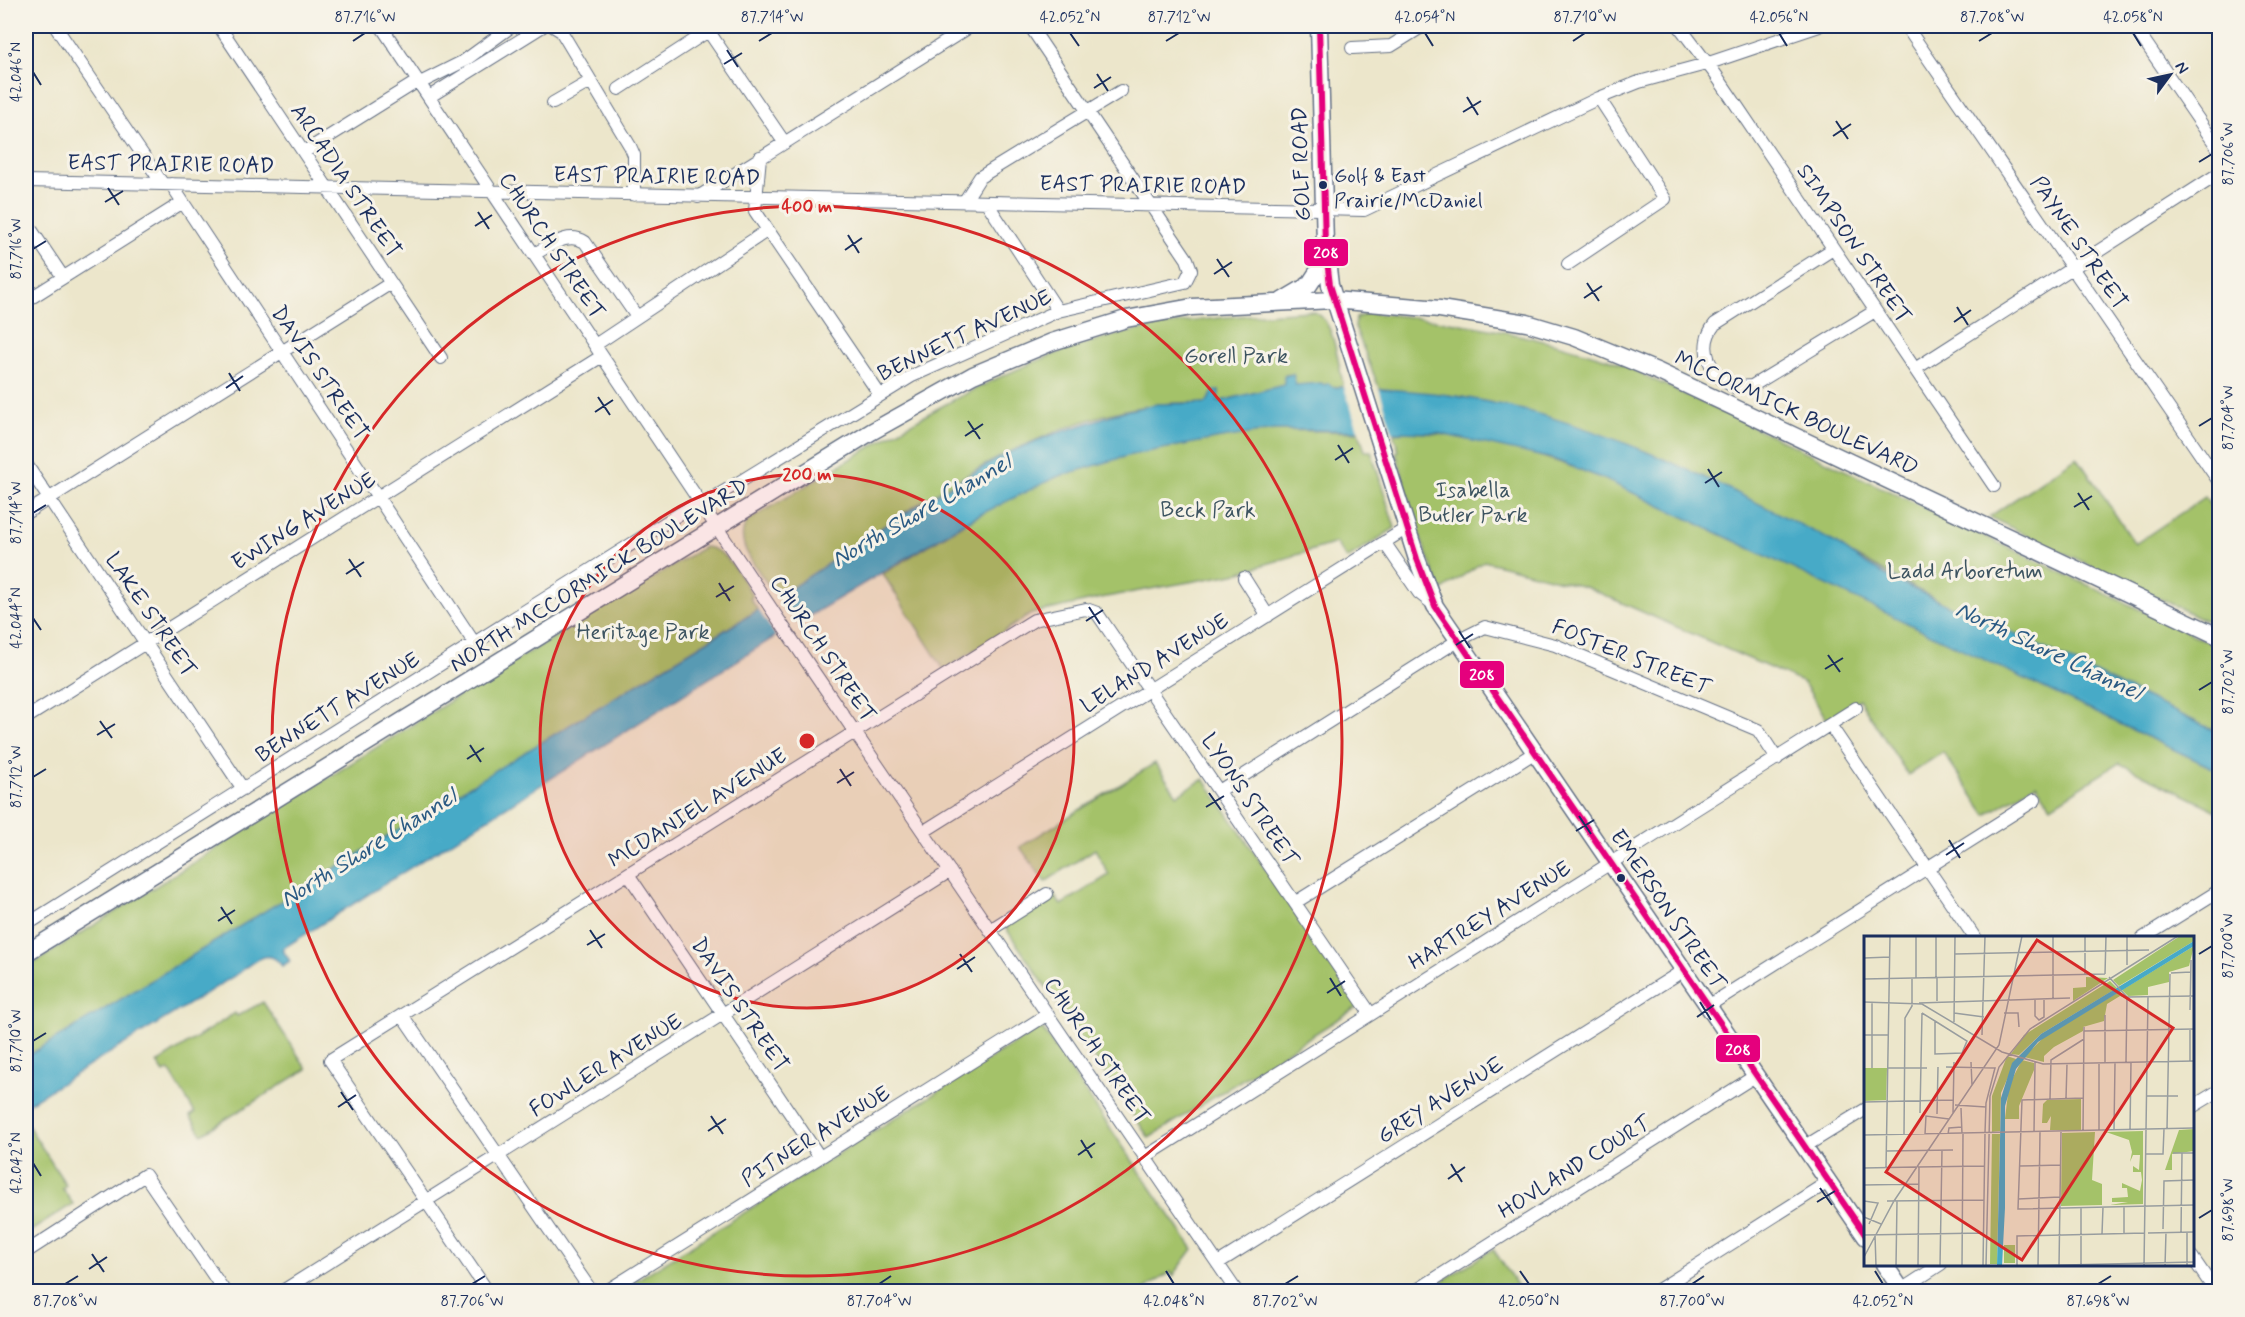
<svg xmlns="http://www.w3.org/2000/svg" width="2245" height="1317" font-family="Mynerve,sans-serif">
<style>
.green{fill:#a4c269;stroke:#607864;stroke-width:1.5}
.water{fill:#47aac7;stroke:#316c92;stroke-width:1.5}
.pier{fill:#ece6cb}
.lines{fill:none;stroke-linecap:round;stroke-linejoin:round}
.minor-casing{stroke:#646f84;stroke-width:14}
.major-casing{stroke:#646f84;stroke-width:19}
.minor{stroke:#fff;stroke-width:12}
.major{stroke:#fff;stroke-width:16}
.bus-1-casing{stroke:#f7f3e8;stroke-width:10}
.bus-1{stroke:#e5007d;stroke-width:6}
.ticks{fill:none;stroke:#1b2f5e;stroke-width:2}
.ring{fill:none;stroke:#d62828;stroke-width:3}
.bus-dot{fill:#1b2f5e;stroke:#f7f3e8;stroke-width:2}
.labels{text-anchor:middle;stroke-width:6;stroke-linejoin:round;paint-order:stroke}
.bus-label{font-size:20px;fill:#1b2f5e;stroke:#f7f3e8;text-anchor:start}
.street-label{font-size:22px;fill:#1b2f5e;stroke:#f7f3e8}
.park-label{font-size:22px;fill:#3d5461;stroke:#f7f3e8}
.water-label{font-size:24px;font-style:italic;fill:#2a5a83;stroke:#f7f3e8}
.inset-road{fill:none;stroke:#989d9f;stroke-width:1.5}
.view{fill:#d62828;fill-opacity:0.15;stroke:#d62828;stroke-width:3}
.inset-edge{fill:none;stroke:#1b2f5e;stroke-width:3}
.centre{fill:#d62828;stroke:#f7f3e8;stroke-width:3}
.ring-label{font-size:18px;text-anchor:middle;font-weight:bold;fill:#d62828;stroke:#f7f3e8;stroke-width:6;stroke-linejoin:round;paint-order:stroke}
.line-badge{stroke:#f7f3e8;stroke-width:2}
.badge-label{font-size:16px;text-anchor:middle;font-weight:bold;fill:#fff}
.neatline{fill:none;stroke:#1b2f5e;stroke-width:2}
.ticks-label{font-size:15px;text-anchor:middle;fill:#1b2f5e}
</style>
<rect width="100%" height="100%" fill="#f7f3e8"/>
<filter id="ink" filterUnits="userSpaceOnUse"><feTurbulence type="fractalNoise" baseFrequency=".0167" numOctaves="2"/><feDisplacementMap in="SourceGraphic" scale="12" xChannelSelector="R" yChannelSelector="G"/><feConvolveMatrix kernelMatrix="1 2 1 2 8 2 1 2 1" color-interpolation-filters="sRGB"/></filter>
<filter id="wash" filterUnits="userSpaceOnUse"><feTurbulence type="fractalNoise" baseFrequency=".008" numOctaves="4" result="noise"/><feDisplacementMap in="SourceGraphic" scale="24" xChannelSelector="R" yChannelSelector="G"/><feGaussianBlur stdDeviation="1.35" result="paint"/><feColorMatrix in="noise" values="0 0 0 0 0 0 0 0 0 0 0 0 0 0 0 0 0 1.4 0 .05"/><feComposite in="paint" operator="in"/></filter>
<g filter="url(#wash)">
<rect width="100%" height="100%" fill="#ece6cb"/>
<!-- green -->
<path class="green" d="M1310,311c26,3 28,58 34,76l-49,-2 -2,-11 -8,1 -1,10 -67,17 2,-10 -13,11c-147,-10 -310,116 -427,194l-8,-13 -3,1c-11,-18 -38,-45 -19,-65 112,-66 232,-149 359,-183 67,-17 134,-22 202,-26z
M1368,313c84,6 166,22 246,48l605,286v86l-252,-122 -12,-2c-121,-61 -237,-136 -368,-179 -43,-14 -87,-27 -132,-34 -25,-4 -52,0 -76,-8l-24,-61 1,-9z
M1274,430l85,2 6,19h6l24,77 -48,31 -11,-16 -102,31 -128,23 -75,17 -87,56 -61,-96c56,-35 111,-71 172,-96 68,-28 146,-37 219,-48z
M1410,432c67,3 132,22 194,47l615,292v41l-100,-49 -68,43 -15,-22 -50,31 -43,-63 -35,23 -49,-76 -32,21 -23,-37 -216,-95 -104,-27 -43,30 -24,-62 -21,-77 3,-1 -6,-18z
M2077,457l58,87 70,-47 14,22v108l-230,-110z
M704,547c23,0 37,32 49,49l-3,2 8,12 -732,447v-89l467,-294z
M1155,763l22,32 27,-16 155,227 -210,132 -144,-211 49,-32 7,10 48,-30 -14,-26 -50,33 -25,-35z
M263,1002l44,67 -105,65 -12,-18 5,-3 -26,-43 -5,3 -7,-10 78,-50 2,3z
M1041,1027l152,222 -20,27 -2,-4 -31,20 -521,-1z
M27,1124l39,61 -4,3 11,16 -47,30z
M1493,1249l28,42h-95z"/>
<!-- water -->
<path class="water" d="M1293,374l3,11 25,-2 4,2 3,-2 5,4c40,1 82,3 122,9 133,20 258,83 377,145 12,6 22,16 34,23 28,17 59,30 89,45l12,2 252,122v38l-615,-292 -51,-20 -116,-26 -115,-3h-48l-59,9 -84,16 -75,22 -83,41 -197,118 -494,313 8,12 -8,5c-13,-20 -30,-4 -43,7l-213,132v-48l732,-447 137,-91 113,-66 38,-16 75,-25 36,-8 49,-1 8,-12h5l-1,11 66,-17v-9z"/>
<!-- pier -->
<path class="pier" d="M1343,384l35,1 16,51 -34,-1z
M778,594l21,32 -21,13 -21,-31z"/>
</g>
<g filter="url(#ink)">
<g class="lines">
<defs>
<path id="minor" d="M55,26l107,157
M219,26l222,332
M381,26l428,639 428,627
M553,26l8,5 69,115 4,9v40
M705,26l79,116
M1679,26l37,49 278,411
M1906,26l314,457
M2134,26l86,125
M1352,48l39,-2 32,-20
M420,83l44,-22 48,-35
M619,89l97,-63
M429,97l114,-71
M553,103l38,-22
M304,152l114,-71
M760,157l-5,54 125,184
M26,181l1338,29 235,-112 40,-16 67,-18 113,-38
M171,184l304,460
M698,197l273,-171
M964,202l16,-25 141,-86
M987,203l71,108
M26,222l37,55
M1833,249l-118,75c-19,23 -4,53 20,63l17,-1 123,-75
M534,254c16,-8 34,-23 51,-12l52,75
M1568,264l97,-65 -66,-101
M26,301l157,-99
M595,345l173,-115
M1915,369l305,-196
M26,464l217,325
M702,505l210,-129 146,-65 127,-29 6,-12 -4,-11 -157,-233
M26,513l365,-230
M1384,542l35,51 14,11
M1244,578l24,38
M26,718l576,-362
M1830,725l145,213
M1219,791l238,-150 28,-14 70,18 203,85 19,29
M923,832l484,-304
M628,874l191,282
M1296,902l238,-149
M26,925l674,-424
M990,930l57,-36
M2143,938l77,-48
M1708,1006l327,-206
M402,1015l190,277
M2192,1107l28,-17
M1804,1147l62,-38
M1145,1157l711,-449
M26,1252l119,-77 80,117
M2192,1257l24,35
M1218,1263l466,-293
M1901,1290l40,-26
M281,1292l669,-421
M488,1292l-158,-232 704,-440 52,-11 11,4 273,400
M605,1292l443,-278
M1414,1292l341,-216
M1655,1292l173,-110"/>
<path id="major" d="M1319,26l6,218 5,41 87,274 18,47 431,631
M1282,301l27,-16 17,-26
M26,953l845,-521 102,-57 79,-33 74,-23 66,-12 141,-7 107,9 87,14 47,14 85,35 561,265
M1884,1264l19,28"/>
</defs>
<!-- minor casing -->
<use href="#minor" class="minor-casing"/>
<!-- major casing -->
<use href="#major" class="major-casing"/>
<!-- minor -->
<use href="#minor" class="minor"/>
<!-- major -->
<use href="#major" class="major"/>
<defs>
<path id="bus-1" d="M1319,26l6,218 5,41 87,274 18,47 431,630"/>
</defs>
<!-- bus-1 casing -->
<use href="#bus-1" class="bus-1-casing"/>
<!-- bus-1 -->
<use href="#bus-1" class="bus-1"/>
</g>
</g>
<!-- ticks -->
<path class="ticks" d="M1070,33l9,13M1425,33l8,13M1779,33l8,13M2133,33l8,13M353,41l12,-8M759,41l13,-8M1166,41l13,-8M1573,41l12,-8M1979,41l13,-8M727,50l11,17M724,64l18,-11M33,72l8,13M1097,74l11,17M1094,88l17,-11M1467,97l11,18M1463,112l18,-11M1836,121l12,18M1833,136l18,-12M2199,162l13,-8M108,188l11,17M105,202l18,-11M478,212l11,17M475,226l17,-11M848,235l11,18M33,249l13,-8M845,250l17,-12M1217,259l12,18M1214,274l18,-12M1587,283l12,18M1584,298l18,-12M1957,307l11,18M1954,322l17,-12M229,373l11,18M226,388l17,-12M598,397l12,18M595,412l18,-12M968,421l12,18M2199,426l13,-8M965,436l18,-12M1338,445l11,18M1335,460l18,-12M1708,469l11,18M1705,483l17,-11M2078,493l11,17M2074,507l18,-11M33,513l13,-8M349,559l12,18M346,574l18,-12M719,583l11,18M716,597l18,-11M1089,607l11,17M33,618l8,12M1086,621l17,-11M1459,631l11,17M1456,645l17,-11M1828,655l12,17M1825,669l18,-11M2199,690l13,-8M100,721l12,17M97,735l18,-11M470,745l11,17M467,759l17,-11M840,769l11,17M33,777l13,-8M837,783l17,-11M1209,793l12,17M1206,807l18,-11M1579,816l12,18M1576,831l18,-11M1949,840l11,18M1946,855l18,-12M221,907l11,17M218,921l17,-11M590,930l12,18M587,945l18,-11M960,954l12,18M2199,954l13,-8M957,969l18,-12M1330,978l11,18M1327,993l18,-12M1700,1002l11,18M1697,1017l17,-12M33,1041l13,-8M341,1092l12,18M338,1107l18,-12M711,1116l12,18M708,1131l18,-12M1081,1140l11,18M1078,1155l17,-12M33,1163l8,13M1451,1164l11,18M1448,1179l17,-12M1820,1188l12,17M1817,1202l18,-11M2199,1218l13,-8M92,1254l12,18M89,1269l18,-12M1166,1271l8,13M1520,1271l9,13M1875,1271l8,13M65,1284l13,-8M472,1284l13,-8M879,1284l12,-8M1285,1284l13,-8M1692,1284l12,-8M2098,1284l13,-8"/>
<!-- distance rings -->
<circle cx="807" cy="741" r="267" fill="#d62828" fill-opacity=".12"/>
<g class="ring">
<circle cx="807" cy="741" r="267"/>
<circle cx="807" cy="741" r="535"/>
</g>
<!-- markers -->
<g class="bus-dot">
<circle cx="1323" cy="185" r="5"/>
<circle cx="1621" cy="878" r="5"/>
</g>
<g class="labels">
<!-- bus labels -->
<g class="bus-label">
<text x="1334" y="182">Golf &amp; East<tspan x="1334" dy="25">Prairie/McDaniel</tspan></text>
</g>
<!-- street labels -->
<g class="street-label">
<text transform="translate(171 163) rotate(1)" y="8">EAST PRAIRIE ROAD</text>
<text transform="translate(1300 164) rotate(-92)" y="8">GOLF ROAD</text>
<text transform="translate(657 175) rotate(1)" y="8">EAST PRAIRIE ROAD</text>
<text transform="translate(347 180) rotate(56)" y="8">ARCADIA STREET</text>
<text transform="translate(1143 184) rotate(1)" y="8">EAST PRAIRIE ROAD</text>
<text transform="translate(2080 242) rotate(56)" y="8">PAYNE STREET</text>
<text transform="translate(1855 243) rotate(56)" y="8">SIMPSON STREET</text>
<text transform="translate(553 245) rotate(56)" y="8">CHURCH STREET</text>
<text transform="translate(964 334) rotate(-25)" y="8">BENNETT AVENUE</text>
<text transform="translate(321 372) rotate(56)" y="8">DAVIS STREET</text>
<text transform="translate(1797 412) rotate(25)" y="8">MCCORMICK BOULEVARD</text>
<text transform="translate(303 520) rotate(-32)" y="8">EWING AVENUE</text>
<text transform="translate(598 574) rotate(-32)" y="8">NORTH MCCORMICK BOULEVARD</text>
<text transform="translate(152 614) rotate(56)" y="8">LAKE STREET</text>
<text transform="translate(824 648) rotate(56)" y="8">CHURCH STREET</text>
<text transform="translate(1632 656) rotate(22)" y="8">FOSTER STREET</text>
<text transform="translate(1154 662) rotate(-32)" y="8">LELAND AVENUE</text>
<text transform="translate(337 706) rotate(-32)" y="8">BENNETT AVENUE</text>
<text transform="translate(1251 799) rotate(56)" y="8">LYONS STREET</text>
<text transform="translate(697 807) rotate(-32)" y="8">MCDANIEL AVENUE</text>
<text transform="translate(1669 909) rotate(56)" y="8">EMERSON STREET</text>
<text transform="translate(1489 914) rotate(-32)" y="8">HARTREY AVENUE</text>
<text transform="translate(741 1004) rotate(56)" y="8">DAVIS STREET</text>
<text transform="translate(1098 1050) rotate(56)" y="8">CHURCH STREET</text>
<text transform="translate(605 1064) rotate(-32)" y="8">FOWLER AVENUE</text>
<text transform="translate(1440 1099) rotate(-32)" y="8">GREY AVENUE</text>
<text transform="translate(815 1135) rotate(-32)" y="8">PITNER AVENUE</text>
<text transform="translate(1574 1166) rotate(-32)" y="8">HOVLAND COURT</text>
</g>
<!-- park labels -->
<g class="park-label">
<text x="1236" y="363">Gorell Park</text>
<text x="1473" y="497">Isabella<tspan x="1473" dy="25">Butler Park</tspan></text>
<text x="1208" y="517">Beck Park</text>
<text x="1965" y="578">Ladd Arboretum</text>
<text x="643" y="639">Heritage Park</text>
</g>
<!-- water labels -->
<g class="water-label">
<text transform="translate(921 510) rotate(-30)" y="8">North Shore Channel</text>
<text transform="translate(2049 650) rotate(25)" y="8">North Shore Channel</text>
<text transform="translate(368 847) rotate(-32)" y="8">North Shore Channel</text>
</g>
</g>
<!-- overview -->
<g transform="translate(1864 936)">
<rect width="330" height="330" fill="#ece6cb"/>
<path d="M316,0h14v5l-75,45 -6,-6zM330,10l-5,20 -20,6v10l-21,5v8l-20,1 -6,-6zM222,41l22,1 -35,23v-13l13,-1zM246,45l7,7 -76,46 -22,21 -8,-1 13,-19zM256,55l5,7 -5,-2 -13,8 -3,17 -21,6v4l-29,16 -10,9v6l-20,-5 19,-19zM143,120l9,3 -15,34 -1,38 -8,1v-36zM158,124l12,3v7l-15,36v13h-14l4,-34zM0,132h23l-1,32 -22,1zM217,163v31h-31l1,-14 -4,7h-5l1,-19 4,-4zM330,193v22l-22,3v16h-7l14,-40zM279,195v73l-33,1 18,-3h-16v-4l16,-1 -1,-9h-5v-5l18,8 2,-11 -1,-8h-8v-6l6,4 1,-15h-7l-3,7 2,-10 -3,-12 -23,-8zM231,196l-3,48 10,4v21l-41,1 1,-73zM128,198h8l-3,130h-7zM140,309h11v18h-11z" fill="#a4c269"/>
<path d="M330,5v5l-156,96 -22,27 -11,37v102l-3,58h-5l4,-168 11,-35 29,-29z" fill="#47aac7"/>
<path class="inset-road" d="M91,18l194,-4M0,22l26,-1M263,29v-29M307,37l20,-1M241,38l1,-38M221,39v-39M245,41l18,20M52,42v-42M72,42v-42M0,43l241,-5M263,61l67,-1M171,63v17l4,4 5,-3v-18M189,63v-63M73,65v-23M0,66l58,2 80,48 41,12 151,-3M55,67l151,-5M326,74l1,-50M58,77l13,8 32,20 -5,12 -27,1v-33M90,77l30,4M140,77h14l1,14M90,86l1,-86M220,95l110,-2M0,99h24M118,99l3,-99M326,125v-32M107,126l1,24M262,126l1,-65M283,126l1,-65M241,127v-48M82,131l49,1 -9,35 -1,30M8,132v-66M24,132h39M283,160h31M202,162l1,-34M219,162l-61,2 -4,109 176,-4M186,163l1,-39 33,-21M0,166l89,-2M91,169l31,2M97,172l1,26M56,177l2,-100M89,177l1,-51M73,178l1,-47M303,193l3,-155M250,194l1,-67M266,194l1,-68M219,195l1,-104M235,195v-68M170,196l1,-70M40,198l1,-116 7,-12v-28M61,198l1,-18 23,3M84,198l1,-6 13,-1M0,199l330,-7M22,215l67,-1M309,217h21M282,218h17l1,-25M155,230l42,-1M54,231l67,-1M0,232l52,-1M22,232l4,-232M0,249l55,-1M154,263l42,-2M0,265l14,2 -9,21M23,265l97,-1M0,281l17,7M299,293l1,-48 30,-1M317,296l1,-79M260,297v-26M284,297l46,-1M238,298l1,-27M0,299l119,-2M11,299l1,31M0,321l30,-56 105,-156 23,-109M32,330l1,-65M54,330l1,-99M76,330l2,-116M98,330l1,-132M119,330l2,-133M122,330l4,-170 9,-29 31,-38 148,-93M153,330v-30l128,-3M155,330l175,-4M174,330l2,-134M195,330l2,-134M217,330v-58M280,330l3,-204M301,330l1,-34M323,330v-34"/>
<path class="view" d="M173,4l136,88 -151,232 -136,-88z"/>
<rect width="330" height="330" class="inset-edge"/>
</g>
<circle cx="807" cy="741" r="9" class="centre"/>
<g class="ring-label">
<text x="807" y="212">400 m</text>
<text x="807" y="480">200 m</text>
</g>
<g class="line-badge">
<rect x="1303" y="238" width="46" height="29" rx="6" fill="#e5007d"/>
<rect x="1459" y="660" width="46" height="29" rx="6" fill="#e5007d"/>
<rect x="1715" y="1034" width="46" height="29" rx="6" fill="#e5007d"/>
</g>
<g class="badge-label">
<text x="1326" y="258">208</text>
<text x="1482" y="680">208</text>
<text x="1738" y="1055">208</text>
</g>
<!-- margin -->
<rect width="2245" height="1317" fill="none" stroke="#f7f3e8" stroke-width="66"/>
<!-- north arrow -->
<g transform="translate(2170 75) rotate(57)" stroke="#f7f3e8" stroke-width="4.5" paint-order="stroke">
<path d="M0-4.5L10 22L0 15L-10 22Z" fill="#1b2f5e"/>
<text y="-9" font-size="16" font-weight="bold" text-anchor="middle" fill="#1b2f5e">N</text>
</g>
<rect x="33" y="33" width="2179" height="1251" class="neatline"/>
<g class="ticks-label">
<text x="365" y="22">87.716°W</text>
<text x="772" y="22">87.714°W</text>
<text x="1070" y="22">42.052°N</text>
<text x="1179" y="22">87.712°W</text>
<text x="1425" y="22">42.054°N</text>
<text x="1585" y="22">87.710°W</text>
<text x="1779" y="22">42.056°N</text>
<text x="1992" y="22">87.708°W</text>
<text x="2133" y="22">42.058°N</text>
<text transform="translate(16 72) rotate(-90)" y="5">42.046°N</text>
<text transform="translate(2228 154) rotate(-90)" y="5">87.706°W</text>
<text transform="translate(16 249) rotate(-90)" y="5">87.716°W</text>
<text transform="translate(2228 418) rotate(-90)" y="5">87.704°W</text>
<text transform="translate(16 513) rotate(-90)" y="5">87.714°W</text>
<text transform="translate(16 618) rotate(-90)" y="5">42.044°N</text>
<text transform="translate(2228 682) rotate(-90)" y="5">87.702°W</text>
<text transform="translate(16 777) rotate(-90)" y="5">87.712°W</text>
<text transform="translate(2228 946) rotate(-90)" y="5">87.700°W</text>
<text transform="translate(16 1041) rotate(-90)" y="5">87.710°W</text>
<text transform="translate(16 1163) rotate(-90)" y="5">42.042°N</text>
<text transform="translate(2228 1210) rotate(-90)" y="5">87.698°W</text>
<text x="65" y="1306">87.708°W</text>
<text x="472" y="1306">87.706°W</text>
<text x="879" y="1306">87.704°W</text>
<text x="1174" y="1306">42.048°N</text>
<text x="1285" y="1306">87.702°W</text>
<text x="1529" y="1306">42.050°N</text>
<text x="1692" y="1306">87.700°W</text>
<text x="1883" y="1306">42.052°N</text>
<text x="2098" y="1306">87.698°W</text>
</g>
</svg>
